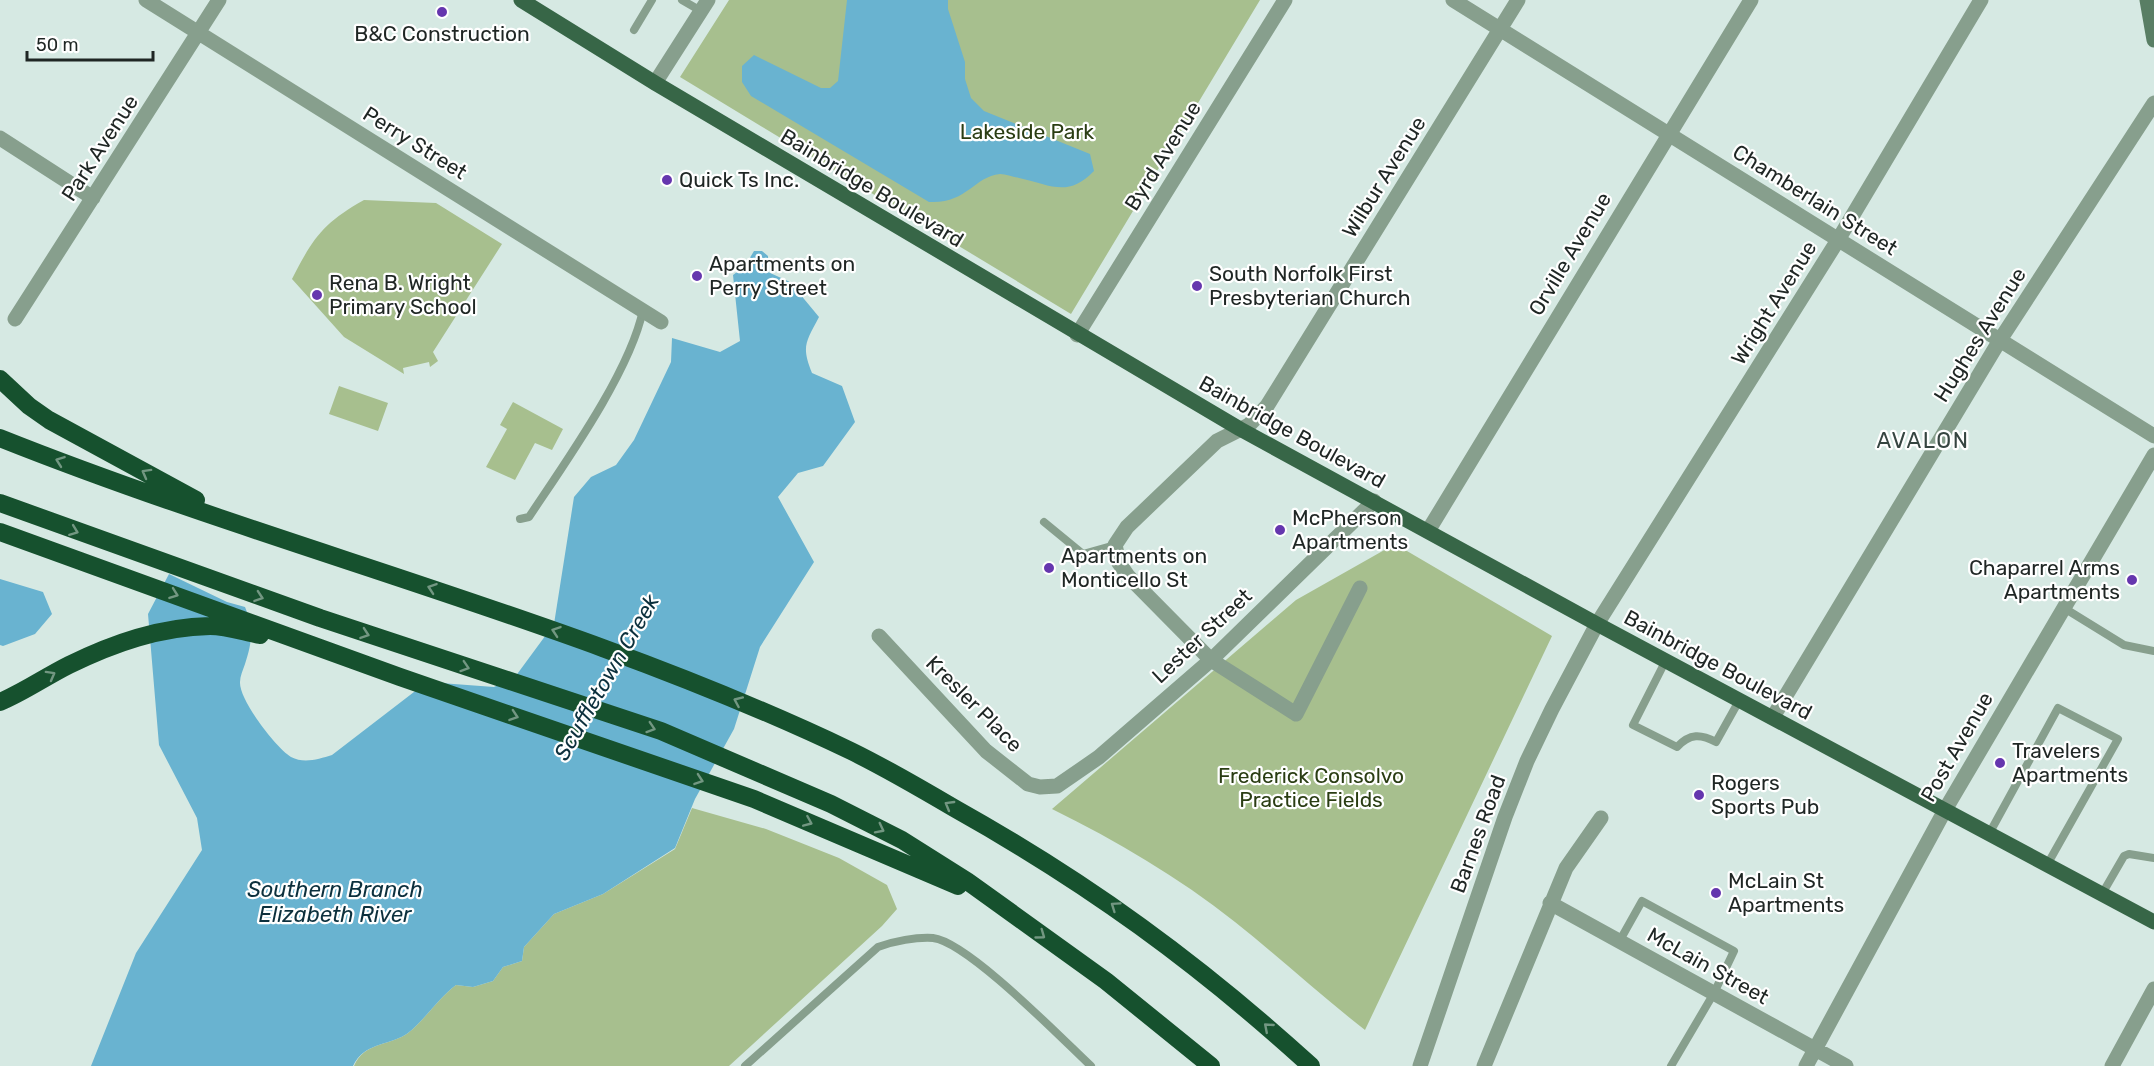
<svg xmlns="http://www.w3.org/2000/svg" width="2154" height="1066" font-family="Rubik,sans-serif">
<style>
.green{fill:#a7bf8e}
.water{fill:#69b3d0}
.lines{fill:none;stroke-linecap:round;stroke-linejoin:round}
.lane{stroke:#879f8d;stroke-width:8}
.street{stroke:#879f8d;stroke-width:15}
.secondary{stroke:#597e64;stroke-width:15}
.primary{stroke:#376647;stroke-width:15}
.highway{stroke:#16512e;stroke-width:18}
.oneway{stroke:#739782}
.poi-dot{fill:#6536ae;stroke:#fff;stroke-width:2}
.labels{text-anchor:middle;stroke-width:4.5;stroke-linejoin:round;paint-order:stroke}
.poi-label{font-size:21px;fill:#1f2624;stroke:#fff;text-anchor:start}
.park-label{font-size:21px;fill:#2a3d13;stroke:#fff}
.street-label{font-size:21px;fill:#1f2624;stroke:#fff}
.neighbourhood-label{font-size:22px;letter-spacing:1.5px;fill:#364541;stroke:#fff}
.water-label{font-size:22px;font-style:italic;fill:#0c303d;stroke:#fff}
</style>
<rect width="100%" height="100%" fill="#d6e9e3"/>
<!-- green -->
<path class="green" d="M729,0h531l-189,314 -391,-237z
M364,200l72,3 66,41 -69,108 5,9 -8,6 -1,-5 -26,6 1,6 -60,-37 -52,-58c21,-41 31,-56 72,-79z
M339,386l49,17 -10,28 -49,-17z
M513,402l50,27 -11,21 -17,-7 -20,37 -29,-13 21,-38 -7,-4z
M1395,544l157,92 -187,394c-45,-35 -86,-73 -130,-108 -57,-45 -118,-81 -183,-113l244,-209z
M692,808l74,21 73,29 48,27 10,24 -15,17 -153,140h-375c10,-23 32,-20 51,-31 15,-9 33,-37 51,-50l17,2 20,-6 10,-14 19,-6 2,-14 30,-33 49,-20 72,-45z"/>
<!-- water -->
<path class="water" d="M847,0h101v9l17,53v17l6,19 13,13 106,43 4,17c-26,27 -43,14 -75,7 -6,-1 -13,-4 -19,-4 -27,3 -33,30 -71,28l-178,-106 -9,-14v-16l12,-11 67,33h9l8,-7z
M754,251h8l6,5v16l22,10 29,35c-13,25 -18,29 -7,56l30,13 13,36 -32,44 -25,7 -20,24 36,65 -54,85 -26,82 -39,70 -20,49 -72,46 -49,20 -30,33 -2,14 -19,6 -10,14 -20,6 -17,-2c-18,13 -36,41 -51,50 -19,11 -41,8 -52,31h-262l45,-113 66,-103 -5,-32 -38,-73 -11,-131 21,-40 58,28 18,5c9,22 7,35 0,57 -2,6 -5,12 -5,18 -1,18 36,66 51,75 13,7 28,2 41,-2l95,-73 67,5 21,-10 39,-53 20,-127 17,-20 25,-12 18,-25 37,-78 1,-24 48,14 20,-11 -7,-66 12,-9z
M0,579l43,13 9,22 -17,20 -32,12 -3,-1z"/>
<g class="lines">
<!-- lane -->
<path class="lane" d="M682,0l19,11
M634,30l18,-30
M520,519l9,-2c36,-54 101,-145 114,-207
M1044,522l39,32 32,-9
M2064,608l60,37 30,6
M1666,660l-33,65 44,22c13,-14 24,-13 39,-5l24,-43
M1989,834l69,-126 60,31 -71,126
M2102,894l22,-38 5,-2 25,4
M1619,942l23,-41 92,50 -20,42 -43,73
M745,1066l133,-119c16,-6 38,-10 55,-9 35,4 129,101 158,128"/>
<!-- street -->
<path class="street" d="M146,0l515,322
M1453,0l701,436
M655,83l53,-83
M0,138l93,60
M15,319l204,-319
M1077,335l208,-335
M1428,531l323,-531
M1360,588l-64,126 -85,-54 -83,-84 -9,-13 -4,-18 12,-18 90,-86 32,-16 18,-19 251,-406
M879,636l107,115 42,33 12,3 17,-1 42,-29 112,-97 163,-159
M1773,717l227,-377 154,-237
M1550,903l296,163
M1420,1066l85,-249 22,-56 25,-52 45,-85 241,-384 143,-240
M1484,1066l82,-198 35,-50
M1806,1066l139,-256 209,-355
M2112,1066l42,-77"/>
<!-- secondary -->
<path class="secondary" d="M2147,0l7,40"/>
<!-- primary -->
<path class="primary" d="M521,0l134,83 585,346 357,195 557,298"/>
<!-- highway -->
<path class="highway" d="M0,379l29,27 20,14 147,80
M0,438c281,112 577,182 851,313 35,17 69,37 103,57 134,75 244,155 357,258
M0,503l320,115 341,113 170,73 71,36 65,41 139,100 105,85
M0,532l400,145 354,122 204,87
M0,702c24,-10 45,-25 69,-37 45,-22 91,-38 141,-39 16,0 34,6 50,9"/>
</g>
<!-- one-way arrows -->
<defs><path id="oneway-chevron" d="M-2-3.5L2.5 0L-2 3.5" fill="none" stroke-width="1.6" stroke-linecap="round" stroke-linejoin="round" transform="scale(1.5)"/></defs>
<g class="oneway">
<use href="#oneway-chevron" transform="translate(60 461) rotate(-160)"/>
<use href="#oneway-chevron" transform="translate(146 473) rotate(-151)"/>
<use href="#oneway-chevron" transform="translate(74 531) rotate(21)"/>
<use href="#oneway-chevron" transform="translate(432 588) rotate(-161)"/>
<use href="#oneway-chevron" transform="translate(174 594) rotate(20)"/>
<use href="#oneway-chevron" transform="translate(259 597) rotate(19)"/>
<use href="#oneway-chevron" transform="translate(556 631) rotate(-161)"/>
<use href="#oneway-chevron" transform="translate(365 634) rotate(19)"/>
<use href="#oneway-chevron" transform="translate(465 667) rotate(18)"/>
<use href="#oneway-chevron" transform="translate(51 675) rotate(-29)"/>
<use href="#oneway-chevron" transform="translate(738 701) rotate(-156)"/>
<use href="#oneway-chevron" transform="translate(514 716) rotate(19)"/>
<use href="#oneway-chevron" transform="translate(651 728) rotate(18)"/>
<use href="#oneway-chevron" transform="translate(699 780) rotate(19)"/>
<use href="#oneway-chevron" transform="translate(949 805) rotate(-150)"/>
<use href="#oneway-chevron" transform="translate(808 822) rotate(23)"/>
<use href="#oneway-chevron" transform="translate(880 829) rotate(27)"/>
<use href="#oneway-chevron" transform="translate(1115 906) rotate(-145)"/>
<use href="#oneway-chevron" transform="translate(1041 935) rotate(36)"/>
<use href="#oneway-chevron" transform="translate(1268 1027) rotate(-139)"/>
</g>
<!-- markers -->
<g class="poi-dot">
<circle cx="442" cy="12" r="6"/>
<circle cx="667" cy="180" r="6"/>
<circle cx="697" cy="276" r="6"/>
<circle cx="1197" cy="286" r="6"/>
<circle cx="317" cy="295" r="6"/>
<circle cx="1280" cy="530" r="6"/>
<circle cx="1049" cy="568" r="6"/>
<circle cx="2132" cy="580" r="6"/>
<circle cx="2000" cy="763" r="6"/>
<circle cx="1699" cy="795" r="6"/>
<circle cx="1716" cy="893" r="6"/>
</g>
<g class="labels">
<!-- poi labels -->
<g class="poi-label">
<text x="442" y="41" text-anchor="middle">B&amp;C Construction</text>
<text x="679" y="187">Quick Ts Inc.</text>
<text x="709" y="271">Apartments on<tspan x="709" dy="24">Perry Street</tspan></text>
<text x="1209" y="281">South Norfolk First<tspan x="1209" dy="24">Presbyterian Church</tspan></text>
<text x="329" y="290">Rena B. Wright<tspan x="329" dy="24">Primary School</tspan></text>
<text x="1292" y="525">McPherson<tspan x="1292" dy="24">Apartments</tspan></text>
<text x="1061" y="563">Apartments on<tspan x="1061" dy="24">Monticello St</tspan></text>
<text x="2120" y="575" text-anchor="end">Chaparrel Arms<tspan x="2120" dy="24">Apartments</tspan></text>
<text x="2012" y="758">Travelers<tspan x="2012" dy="24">Apartments</tspan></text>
<text x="1711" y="790">Rogers<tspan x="1711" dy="24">Sports Pub</tspan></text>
<text x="1728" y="888">McLain St<tspan x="1728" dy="24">Apartments</tspan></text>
</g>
<!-- park labels -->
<g class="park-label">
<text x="1027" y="139">Lakeside Park</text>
<text x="1311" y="783">Frederick Consolvo<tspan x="1311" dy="24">Practice Fields</tspan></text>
</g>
<!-- street labels -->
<g class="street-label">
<text transform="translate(415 143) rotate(32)" y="7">Perry Street</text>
<text transform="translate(100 148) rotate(-57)" y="7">Park Avenue</text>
<text transform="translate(1163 156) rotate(-58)" y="7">Byrd Avenue</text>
<text transform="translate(1384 177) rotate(-58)" y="7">Wilbur Avenue</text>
<text transform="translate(872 188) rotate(31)" y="7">Bainbridge Boulevard</text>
<text transform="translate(1815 200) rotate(32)" y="7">Chamberlain Street</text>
<text transform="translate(1570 254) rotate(-59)" y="7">Orville Avenue</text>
<text transform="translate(1774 303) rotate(-58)" y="7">Wright Avenue</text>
<text transform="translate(1980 335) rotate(-58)" y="7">Hughes Avenue</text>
<text transform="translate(1292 432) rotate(29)" y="7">Bainbridge Boulevard</text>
<text transform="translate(1202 636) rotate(-43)" y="7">Lester Street</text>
<text transform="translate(1718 665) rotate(28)" y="7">Bainbridge Boulevard</text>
<text transform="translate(974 704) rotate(45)" y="7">Kresler Place</text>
<text transform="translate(1957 747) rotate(-60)" y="7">Post Avenue</text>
<text transform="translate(1478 834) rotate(-70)" y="7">Barnes Road</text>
<text transform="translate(1708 966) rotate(29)" y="7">McLain Street</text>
</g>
<!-- neighbourhood labels -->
<g class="neighbourhood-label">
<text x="1923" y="448">AVALON</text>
</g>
<!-- water labels -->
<g class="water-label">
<text transform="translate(606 677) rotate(-60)" y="8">Scuffletown Creek</text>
<text x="335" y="897">Southern Branch<tspan x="335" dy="25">Elizabeth River</tspan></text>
</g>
</g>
<!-- scale -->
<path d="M27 51v9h126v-9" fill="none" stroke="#1f2624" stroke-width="3"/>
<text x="36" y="51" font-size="18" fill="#1f2624" stroke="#ffffff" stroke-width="4.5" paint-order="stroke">50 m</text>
</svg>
